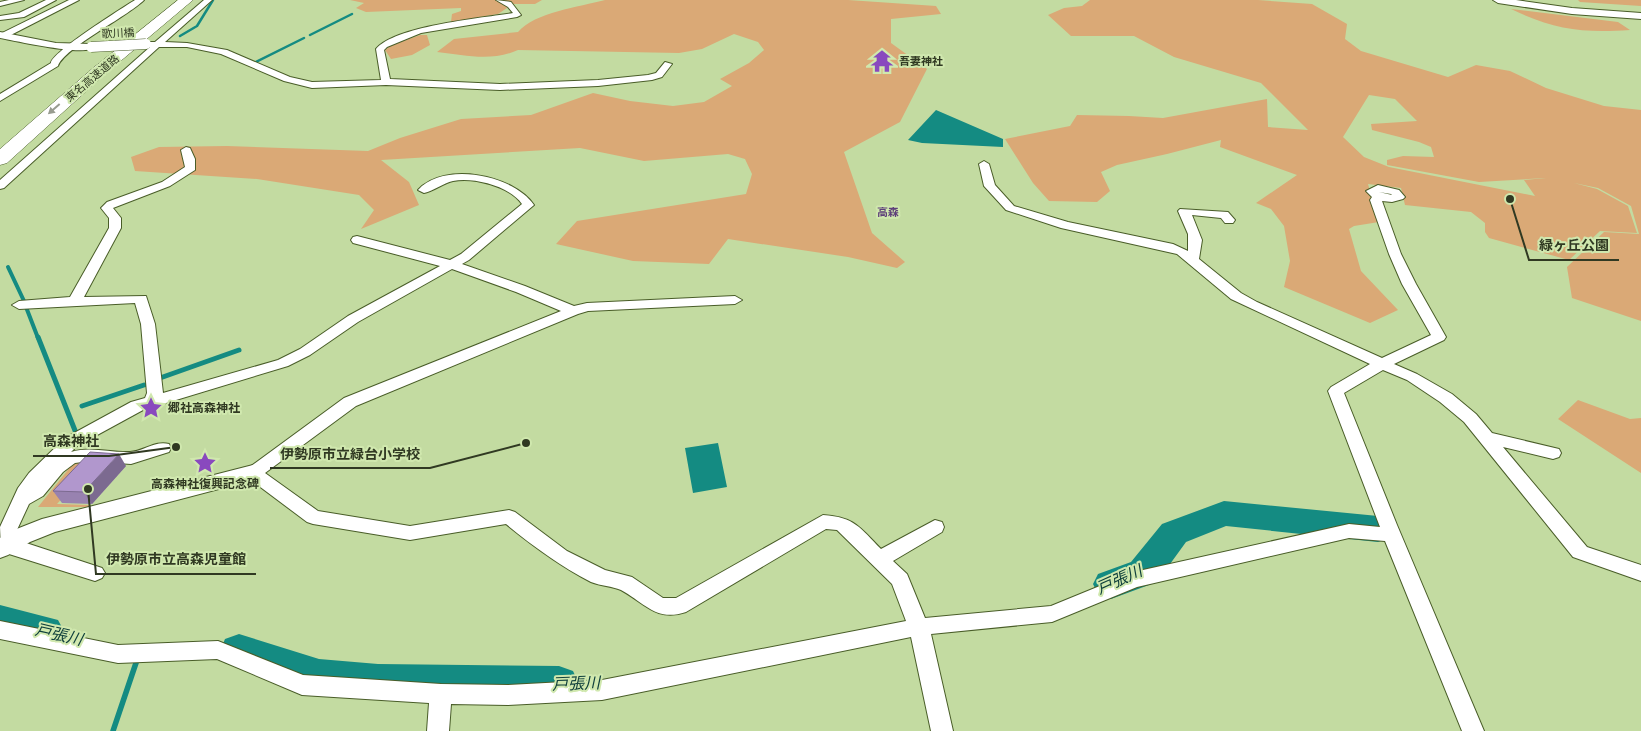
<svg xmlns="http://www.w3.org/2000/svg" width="1641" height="731" font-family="Rubik,'Noto Sans JP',sans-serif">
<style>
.green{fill:#daa976;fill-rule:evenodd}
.water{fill:#148b82}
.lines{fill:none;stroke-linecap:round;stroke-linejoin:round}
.stream-far3{stroke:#148b82;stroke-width:2.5}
.stream-far2{stroke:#148b82;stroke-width:4}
.stream-far1{stroke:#148b82;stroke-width:5}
.stream{stroke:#148b82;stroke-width:5.5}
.river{fill:#148b82;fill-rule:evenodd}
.minor-casing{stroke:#495d28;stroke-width:2}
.tertiary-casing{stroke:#495d28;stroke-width:2}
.motorway-casing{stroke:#495d28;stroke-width:1}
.minor{fill:#fff;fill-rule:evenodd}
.tertiary{fill:#fff;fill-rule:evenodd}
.motorway{fill:#fff;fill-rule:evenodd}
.tertiary-bridge-casing{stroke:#495d28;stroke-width:11;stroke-linecap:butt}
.tertiary-bridge{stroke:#fff;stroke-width:10}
.wall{fill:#9882b0}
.shaded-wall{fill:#7c6a90}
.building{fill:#b197cd;stroke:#7c6a90}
.oneway{fill:#989c90}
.labels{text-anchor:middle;stroke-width:4;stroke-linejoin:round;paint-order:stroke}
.far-street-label{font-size:11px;fill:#303922;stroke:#d0e8ae}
.far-poi-label{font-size:11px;font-weight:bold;fill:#303922;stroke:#d0e8ae;text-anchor:start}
.far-neighbourhood-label{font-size:11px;font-weight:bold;fill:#5e3f7a;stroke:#d0e8ae}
.poi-label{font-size:12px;font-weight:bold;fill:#303922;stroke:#d0e8ae;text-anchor:start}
.near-water-label{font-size:16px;font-style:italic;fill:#10403c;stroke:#d0e8ae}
.leader{fill:none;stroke:#303922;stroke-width:2}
.callout-dot{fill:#303922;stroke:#d0e8ae;stroke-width:2}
.callout-label{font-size:14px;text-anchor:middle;font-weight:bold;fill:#303922;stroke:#d0e8ae;stroke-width:4;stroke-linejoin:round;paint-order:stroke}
</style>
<rect width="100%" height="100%" fill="#c3dba1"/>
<!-- green -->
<path class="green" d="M350,0h192l-7,4h-22l-15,10 -47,8 1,-8 9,-3v-3l-95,4 -10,-4 8,-5z
M605,0h243l88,6 5,8 -50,5v24l36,26 -27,53 -56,30 28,81 33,29 -8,6 -49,-11 -120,-18 -19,25 -76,-3 -77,-17 21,-23 169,-27 6,-20 -7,-15 -17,-5 -84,7 -64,-13 -199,12 28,22 10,23 -58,24 13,-19 -15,-15 -102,-16 -122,-8 -4,-14 28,-10 68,-1 141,5 32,-13 61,-19 70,-4 62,-22 37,8 43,5 31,-4 28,-16 -12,-7 29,-16 15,-13 -6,-8 -24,-8 -32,15 -23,4 -161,-3c-27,12 -53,5 -81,2l17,-13 64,-7c17,-20 61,-25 87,-32z
M1090,0h168l54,4 35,20 -2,15 16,12 87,26 28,-12 34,6 36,17 58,18 37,4v211l-69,-23 -5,-31 37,-35 35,2 -8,-28 -33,-18 -24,-5 23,6 31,17 9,27 -37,-2 -31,29 -80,-22 -4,-6v-9l-14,-11 -66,-7 -4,-17 -33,-4 11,38 -25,4 -5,3 12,42 37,39 -28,13 -86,-36 6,-26 -6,-35 -13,-17 -15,-6 41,-28 -77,-28 1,-7 -54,14 -50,11 -16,7 9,19 -13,11 -48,-1 -16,-18 -28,-44 65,-13 7,-11 52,1 34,2 104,-19 1,28 40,3 -47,-47 -87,-26 -40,-21h-63l-23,-21 16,-7 18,-2zM1369,95l26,4 22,22 -46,3 1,6 47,12 12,5 3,10 -31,-1 -16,4v5l92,17 67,-4 -22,2 11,16 -146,-29 -25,-10 -21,-20z
M1578,0h63v6l-61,-4z
M1511,9l107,13 12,8c-48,3 -76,0 -119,-21z
M420,35h7l3,10 -18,10 -21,4 -6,-9 5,-4z
M1578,400l52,19 11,-1v55l-83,-54z
M81,460h15l-39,44 33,1 -2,2h-50l33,-41z"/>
<!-- water -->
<path class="water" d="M936,110l67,29v8l-81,-4 -14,-3z
M718,443l9,44 -34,6 -8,-45z"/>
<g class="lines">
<!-- stream-far3 -->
<path class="stream-far3" d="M310,35l42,-21
M180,36l17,-10 16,-26
M254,63l50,-25"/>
<!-- stream-far2 -->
<path class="stream-far2" d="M8,267l16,34
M26,307l12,31"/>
<!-- stream-far1 -->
<path class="stream-far1" d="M38,337l38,96
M160,378l79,-28
M82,406l62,-21"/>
<!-- stream -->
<path class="stream" d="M113,731l25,-74"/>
<!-- river -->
<path class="river" d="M1224,501l154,15 12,4 5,9 -5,9 -12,4 -152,-16 -40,16 -29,40 -46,17 -13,-5 -5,-10 5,-10 33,-12 31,-38z
M0,605l58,15 6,11 -6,11 -13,5 -45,-10z
M239,634l80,25 59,5 181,2 14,5 6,13 -6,13 -14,5 -181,-2 -59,-5 -94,-32 -5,-12 5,-12z"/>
<defs>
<path id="minor" d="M9,0h15l-24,6v-4z
M46,0h10l-32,17 -24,3v-4l19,-3z
M69,0h10l-74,38h-5v-4z
M135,0h9c-17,17 -80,48 -86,66l-58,35v-7l51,-31c1,-11 70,-54 84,-63z
M204,0h8l-47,42 22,1 40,7 63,27 22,5 69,-2 -5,-31c19,-23 106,-31 137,-36l-5,-6 -12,-7 15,2 10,13 -4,2 -96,16 -34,14 -3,3 6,29 110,5 98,-4 50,-5 8,-2 9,-11 7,2 -10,13 -10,3 -54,6 -98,4 -114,-5 -74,3 -28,-7 -63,-27 -34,-7h-28l-155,141 -4,1v-9l150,-133 -7,-1v-4h12z
M186,147l4,1 5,11v11l-25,16 -57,22 8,10v10l-37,69 62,-1 9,28 8,69 115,-33 22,-11 48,-33 92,-50 -87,-23 -2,-3 2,-3 4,-1 93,24 11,-6 61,-50c-12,-18 -49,-27 -69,-23 -10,2 -19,10 -29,12l-6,-3c26,-29 96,-15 116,15l-65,55 -7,4 63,22 49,20 13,-3 148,-7 7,4 -7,4 -147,7 -10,3 -222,92 -91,67 53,38 92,15 99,-16 6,2 52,39 38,19 27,7 31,21h13l147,-83c32,2 37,13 58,34l54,-29 7,2 2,5 -2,5 -49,29 14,13 18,44 126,-12 83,-34 215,-48 31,3 -52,-136 3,-4 39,-23 -139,-65 -54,-45 -116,-26 -55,-18 -22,-24 -5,-22 5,-3 5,3 6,21 19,21 54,16 105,22 15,7v-17l-10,-23 2,-2 48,3 7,8 -2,3h-8l-4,-5 -29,-3 10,25 -3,19 42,34 16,9 125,56 49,-23 -29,-51 -13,-30 -19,-54 2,-3 -6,-6 12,-6 21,5 6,7 -2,2 -11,3 -10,-1 19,53 15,30 30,53 -2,3 -50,24 23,10 35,20 24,20 16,19 67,16 2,4 -2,4 -6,2 -50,-12 84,100 54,18v16l-68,-24 -109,-135 -24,-20 -33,-22 -24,-10 -39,23 53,132 87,206h-22l-77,-190 -36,-3 -212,49 -85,35 -121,12 22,97h-22l-20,-94 -309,63 -94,5 -57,-1 -2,27h-22l2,-28 -127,-8 -85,-36 -99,4 -118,-24v-18l118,24 100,-4 85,34 138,9 67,1 94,-5 304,-59 -14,-37 -55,-54 -11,-1 -140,83c-30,10 -41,-9 -65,-22 -9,-4 -20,-4 -30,-8 -31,-16 -58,-36 -85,-58l-96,16 -97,-16 -6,-2 -60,-45 -3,-4 3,-4 97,-71 217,-87 -45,-19 -64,-23 -94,53 -48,33 -22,11 -145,44 -66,36 -6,6c20,-6 39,1 59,0 14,-1 26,-12 39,-8l2,4 -2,4 -38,12 -41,-3 -15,2 -12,9 -20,24 -14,8 -13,28 1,8 85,28 3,5 -3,5 -7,3 -86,-27 -8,-5 -1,-22 18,-39 11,-15 36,-35 66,-36 14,-4 2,-5 -6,-69 -6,-21 -116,6 -7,-4 7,-4 51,-4 39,-69v-10l-8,-10 6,-6 55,-20 23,-15 -4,-17zM1379,192l12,2 1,1z"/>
<path id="tertiary" d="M1493,0h23l56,8 69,5v6l-69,-5 -74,-11z
M0,32l56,11 35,1 5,3c-11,10 -79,-6 -96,-9z
M253,465l8,3 3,5 -3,5 -206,54 -25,10 -22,13 -8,3v-20l14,-8 28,-11z"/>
<path id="motorway" d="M178,0h15l-89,75 -97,88 -7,2v-16l92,-80z"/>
</defs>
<!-- minor casing -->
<use href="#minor" class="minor-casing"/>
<!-- tertiary casing -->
<use href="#tertiary" class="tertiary-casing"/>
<!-- motorway casing -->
<use href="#motorway" class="motorway-casing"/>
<!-- minor -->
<use href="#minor" class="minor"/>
<!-- tertiary -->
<use href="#tertiary" class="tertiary"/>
<!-- motorway -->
<use href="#motorway" class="motorway"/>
<defs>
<path id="tertiary-bridge" d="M91,47l55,-3"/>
</defs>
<!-- tertiary-bridge casing -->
<use href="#tertiary-bridge" class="tertiary-bridge-casing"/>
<!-- tertiary-bridge -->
<use href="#tertiary-bridge" class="tertiary-bridge"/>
</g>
<!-- wall -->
<path class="wall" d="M126,466l-34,38 -30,-1 -9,-12z"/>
<!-- shaded-wall -->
<path class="shaded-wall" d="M119,454l7,12 -34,38 -8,-12z"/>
<!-- building -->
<path class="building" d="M90,452l29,2 -35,38 -31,-1z"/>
<!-- one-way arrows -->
<defs><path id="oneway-solid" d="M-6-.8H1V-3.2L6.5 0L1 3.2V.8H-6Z" transform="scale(1.25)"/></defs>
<use class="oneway" href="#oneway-solid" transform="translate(54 109) rotate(139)"/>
<!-- icons -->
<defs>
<symbol id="temple-bare" viewBox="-9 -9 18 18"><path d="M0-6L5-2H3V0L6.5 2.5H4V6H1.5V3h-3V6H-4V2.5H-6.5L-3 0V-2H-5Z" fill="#8949be" stroke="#d0e8ae" stroke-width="2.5" paint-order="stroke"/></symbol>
<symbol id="sight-bare" viewBox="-9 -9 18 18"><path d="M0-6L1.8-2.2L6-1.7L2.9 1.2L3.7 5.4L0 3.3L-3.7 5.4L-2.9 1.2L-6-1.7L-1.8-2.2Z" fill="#8949be" stroke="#d0e8ae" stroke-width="2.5" paint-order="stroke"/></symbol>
</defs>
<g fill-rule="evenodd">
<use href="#temple-bare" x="866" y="45" width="32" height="32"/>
<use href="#sight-bare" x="135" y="392" width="32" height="32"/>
<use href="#sight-bare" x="189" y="447" width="32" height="32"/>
</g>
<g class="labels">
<!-- far-street labels -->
<g class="far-street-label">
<text transform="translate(118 33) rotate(-3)" y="4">歌川橋</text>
<text transform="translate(92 78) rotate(-40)" y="4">東名高速道路</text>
</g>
<!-- far-poi labels -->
<g class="far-poi-label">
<text x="899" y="65">吾妻神社</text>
</g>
<!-- far-neighbourhood labels -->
<g class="far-neighbourhood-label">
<text x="888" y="216">高森</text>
</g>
<!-- poi labels -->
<g class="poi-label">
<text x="168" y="412">郷社高森神社</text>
<text x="205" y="488" text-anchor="middle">高森神社復興記念碑</text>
</g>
<!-- near-water labels -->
<g class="near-water-label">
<text transform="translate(1119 579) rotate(-24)" y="6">戸張川</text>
<text transform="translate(59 634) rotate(13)" y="6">戸張川</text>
<text transform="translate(576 683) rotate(-2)" y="6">戸張川</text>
</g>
</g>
<!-- callouts -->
<path class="leader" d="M1510 199L1529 260H1619M176 447L109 456H33M526 443L430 468H270M88 489L96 574H256"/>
<g class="callout-dot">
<circle cx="1510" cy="199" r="5"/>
<circle cx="176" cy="447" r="5"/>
<circle cx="526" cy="443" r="5"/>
<circle cx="88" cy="489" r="5"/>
</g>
<g class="callout-label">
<text x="1574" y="250">緑ヶ丘公園</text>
<text x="71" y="446">高森神社</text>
<text x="350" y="459">伊勢原市立緑台小学校</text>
<text x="176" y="564">伊勢原市立高森児童館</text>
</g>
</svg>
